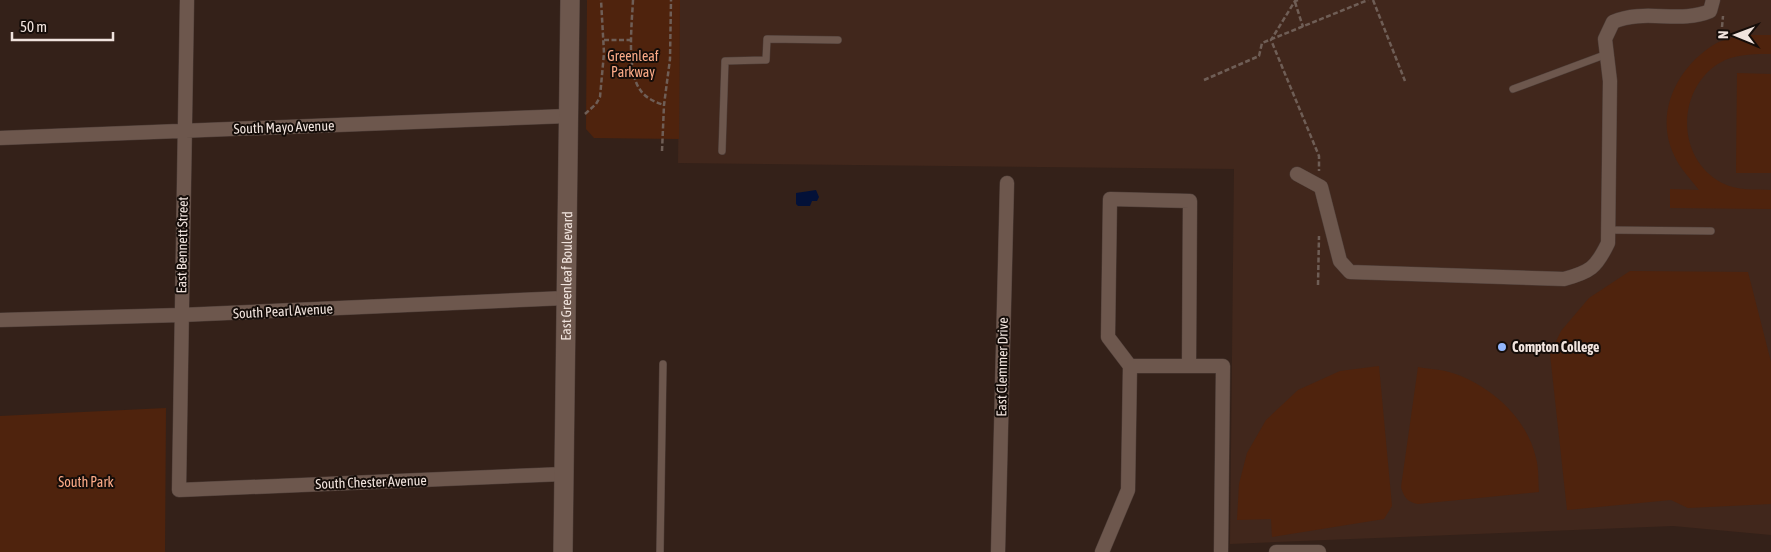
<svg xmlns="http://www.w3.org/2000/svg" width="1771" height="552" font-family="'Asap Condensed',sans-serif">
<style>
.built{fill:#41271c}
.green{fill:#4f230d}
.water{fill:#031138}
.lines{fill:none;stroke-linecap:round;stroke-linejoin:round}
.lane-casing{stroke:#4e3e38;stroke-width:8}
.street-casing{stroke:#4e3e38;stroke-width:15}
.secondary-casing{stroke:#4e3e38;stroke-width:20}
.path{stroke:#6f5e56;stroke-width:2.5;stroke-dasharray:5 2.5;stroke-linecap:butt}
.lane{stroke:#6d574d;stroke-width:7}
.street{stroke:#6d574d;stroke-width:14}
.secondary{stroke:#6d574d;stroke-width:19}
.poi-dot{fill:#94b7fd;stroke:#150d09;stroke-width:2}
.labels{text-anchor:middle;stroke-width:4;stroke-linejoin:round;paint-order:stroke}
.park-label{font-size:14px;fill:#fcaa87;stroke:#150d09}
.street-label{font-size:14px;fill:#f0e3dd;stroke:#150d09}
.poi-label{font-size:14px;font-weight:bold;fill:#f0e3dd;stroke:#150d09;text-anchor:start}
</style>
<rect width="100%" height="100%" fill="#342119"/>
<!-- built -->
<path class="built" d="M680,0h1091v535l-98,-9 -443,18 4,-375 -556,-6z"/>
<!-- green -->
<path class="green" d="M587,0h93l-1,139 -85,-1 -8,-9z
M1745,35h26v19c-15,0 -31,0 -46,6 -48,23 -52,97 -3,123 15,8 33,6 49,7v19l-101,-1v-19l29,1c-9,-12 -19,-21 -25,-35 -20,-42 3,-88 41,-111 8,-5 20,-6 30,-9z
M1737,73l34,1v99h-35z
M1630,271l118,1 23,90v142l-83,4 -17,-8 -104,10 -17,-156 11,-23 28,-33z
M1379,366l13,140 -8,13 -112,18 -1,-18 -34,1 2,-36 8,-31 19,-33 32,-30 42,-19z
M1418,367c10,2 21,2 31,5 39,11 78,45 87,86 3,10 2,23 3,34l-121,12c-10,-2 -14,-6 -17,-17z
M166,408l-1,144h-165v-136z"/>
<!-- water -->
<path class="water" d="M816,190l3,7 -2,4h-5l-2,5h-12l-2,-2v-11z"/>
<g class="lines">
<defs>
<path id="lane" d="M1513,89l94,-35
M722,151l3,-90 41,-1 1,-21 71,1
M1608,230l103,1
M660,552l3,-188"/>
<path id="street" d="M187,0l-8,490 385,-16
M0,138l568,-22
M1297,174l24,13 19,74 10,11 214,7c26,-7 32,-11 44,-36l2,-162 -5,-42 8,-17c31,-14 67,2 97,-11l3,-11
M0,320l181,-5 385,-17
M1130,366l-22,-29 2,-138 80,2 -1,165
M998,552l9,-369
M1102,552l26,-62 2,-124h93l-2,186
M1276,552h43"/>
<g id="secondary">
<path id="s1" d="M563,552l7,-552"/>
</g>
</defs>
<!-- lane casing -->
<use href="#lane" class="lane-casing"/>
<!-- street casing -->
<use href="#street" class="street-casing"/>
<!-- secondary casing -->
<use href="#secondary" class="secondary-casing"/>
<!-- path -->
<path class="path" d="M633,0c-1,23 -7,73 8,91 5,7 14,11 23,14
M1298,0l-3,1 -24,39 48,116v15
M1373,0l32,81
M1295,2l8,25
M1722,27l1,-11
M604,40h27
M1204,80l55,-24 3,-13 106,-43
M585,114l11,-10 4,-7 4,-44 -3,-53
M662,151l2,-46 6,-46 1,-59
M1318,285l1,-49"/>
<!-- lane -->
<use href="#lane" class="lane"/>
<!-- street -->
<use href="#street" class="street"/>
<!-- secondary -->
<use href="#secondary" class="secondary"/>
</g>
<!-- markers -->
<circle class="poi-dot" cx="1502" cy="347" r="5"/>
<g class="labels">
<!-- park labels -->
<g class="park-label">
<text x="633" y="61">Greenleaf<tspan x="633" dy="16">Parkway</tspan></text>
<text x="86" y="487">South Park</text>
</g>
<!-- street labels -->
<g class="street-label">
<text transform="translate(284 127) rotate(-2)" y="5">South Mayo Avenue</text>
<text transform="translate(182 245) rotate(-89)" y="5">East Bennett Street</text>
<text dy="5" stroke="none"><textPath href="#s1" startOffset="276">East Greenleaf Boulevard</textPath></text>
<text transform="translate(283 311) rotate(-3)" y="5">South Pearl Avenue</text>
<text transform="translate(1002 367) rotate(-89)" y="5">East Clemmer Drive</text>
<text transform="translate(371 482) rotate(-2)" y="5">South Chester Avenue</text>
</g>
<!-- poi labels -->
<g class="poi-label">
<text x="1512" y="352">Compton College</text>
</g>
</g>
<!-- north arrow -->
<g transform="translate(1736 35) rotate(271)" stroke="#150d09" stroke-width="4" paint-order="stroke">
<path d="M0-4L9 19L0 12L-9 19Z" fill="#f0e3dd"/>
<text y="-8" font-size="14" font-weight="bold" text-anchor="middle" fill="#f0e3dd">N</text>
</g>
<!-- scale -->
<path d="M12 32v8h101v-8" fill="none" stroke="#f0e3dd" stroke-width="2.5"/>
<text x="20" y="32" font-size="15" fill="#f0e3dd" stroke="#150d09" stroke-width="4" paint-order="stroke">50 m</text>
</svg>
